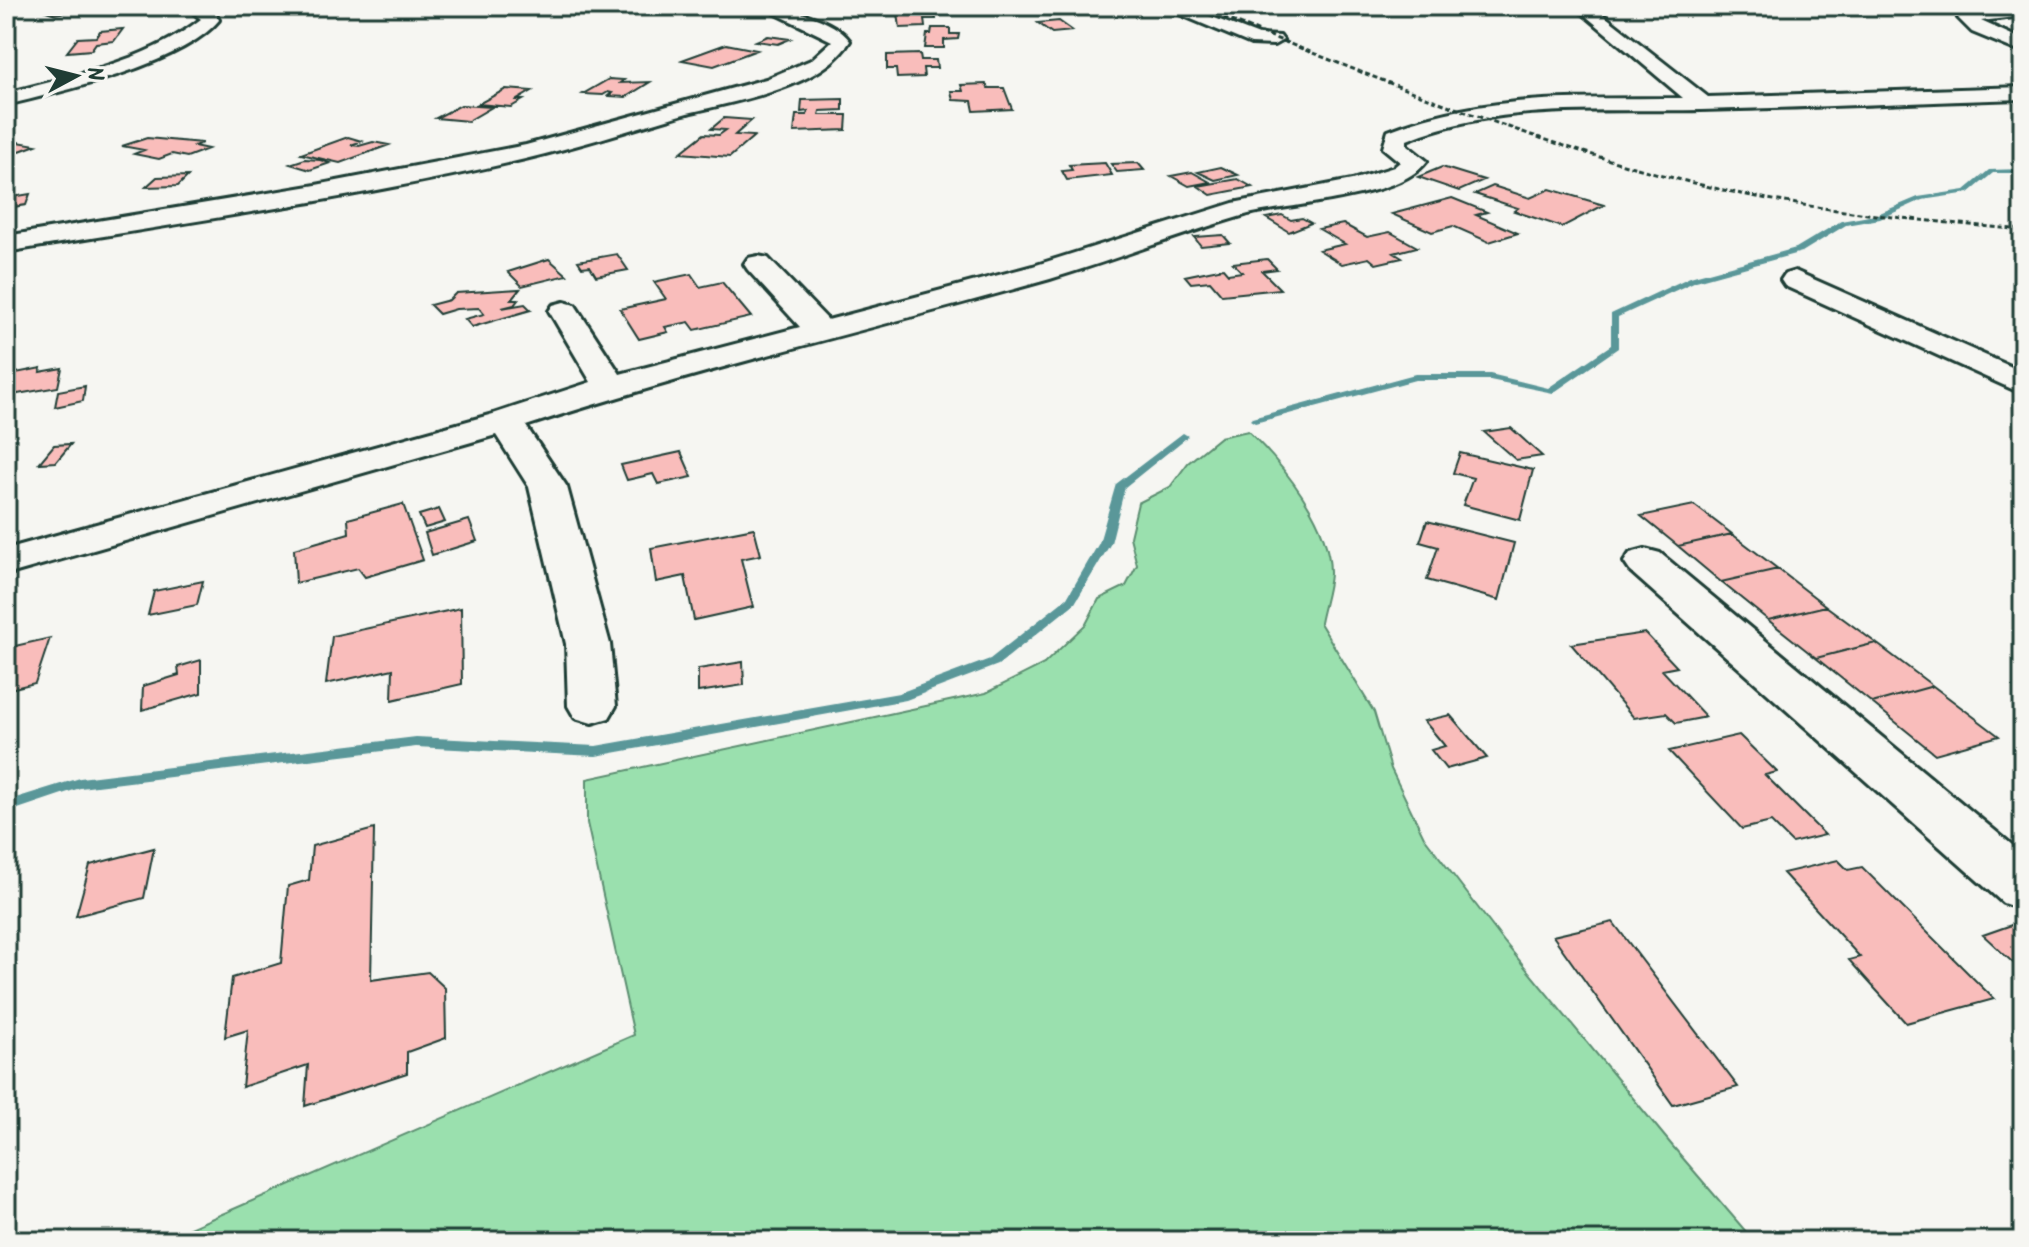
<svg xmlns="http://www.w3.org/2000/svg" width="2029" height="1247" font-family="Kalam,sans-serif">
<style>
.green{fill:#9ae0ae;stroke:#5c8e71;stroke-width:2}
.lines{fill:none;stroke-linecap:round;stroke-linejoin:round}
.stream{fill:#5a9799;fill-rule:evenodd}
.building{fill:#f9bdbb;stroke:#1f3d34;stroke-width:2}
.minor-casing{stroke:#1f3d34;stroke-width:6}
.minor{fill:#f6f6f2;fill-rule:evenodd}
.rail{stroke:#1f3d34;stroke-width:3;stroke-dasharray:5 3;stroke-linecap:butt}
</style>
<rect width="100%" height="100%" fill="#f6f6f2"/>
<filter id="ink" filterUnits="userSpaceOnUse"><feTurbulence type="fractalNoise" baseFrequency=".0125" numOctaves="2"/><feDisplacementMap in="SourceGraphic" scale="16" xChannelSelector="R" yChannelSelector="G"/><feConvolveMatrix kernelMatrix="1 2 1 2 8 2 1 2 1" color-interpolation-filters="sRGB"/></filter>
<g filter="url(#ink)">
<!-- green -->
<path class="green" d="M1248,431c34,33 83,92 82,143 -1,16 -7,33 -10,49l54,89 17,57 33,68 81,106 170,206 79,92h-1594l474,-206 -47,-212v-44l399,-86 58,-29 42,-40 13,-25 27,-13 11,-21 -7,-28 8,-34 32,-16 18,-24 32,-26z"/>
<g class="lines">
<!-- stream -->
<path class="stream" d="M2023,169v4h-30l-24,20 -47,7 -42,19 -34,6 -44,27 -106,29 -78,36v31l-65,45 -63,-13h-75l-160,43 -5,-3 2,-2 163,-44h75l58,14 63,-43v-31l79,-37 106,-29 45,-27 34,-6 43,-18 47,-7 24,-20z
M1183,433l5,3 -2,2 -61,49 -14,56 -36,60 -77,62 -92,35 -310,56 -180,-9 -336,41 -74,25v-12l74,-23 336,-41 180,9 303,-53 91,-34 77,-61 32,-55 17,-59z"/>
</g>
<!-- building -->
<path class="building" d="M897,6h24l1,7h13l1,6h-12l1,8 -25,1z
M1803,6h48l16,2 6,5 -66,-3z
M34,7l6,-1 78,1 -38,7 -8,-3 -17,3z
M1059,21l14,10 -21,2 -14,-10z
M932,28h18v6h9l-1,5 -14,1v8h-19l2,-14h4z
M123,29l-9,12 -18,2 -5,7 -24,2 11,-14 18,-1 4,-6z
M768,36l22,3 -12,5 -22,-3z
M726,44l31,6 -43,16 -32,-6z
M920,54l1,6h15l1,8h-14l1,9 -27,1 -1,-9h-9v-14z
M609,79l15,1 -4,3 30,-1 -24,15 -18,-1 4,-3 -4,-1 -5,3 -20,-1z
M986,84l2,4h16l8,21 -38,2 -2,-10 -19,-1 -2,-9h12l-2,-6z
M506,89l26,2 -15,9h6l-12,7 -33,-3z
M843,99v11l-23,1 -1,4h28l-1,15 -52,2 2,-17h11l1,-4 -7,1 1,-12z
M461,105l31,2 -24,14 -32,-3z
M724,118l28,2 -17,15 19,1 -24,21 -50,-4 24,-19 15,1 7,-5 -15,-1z
M348,137l14,4 -11,4 8,1 14,-4 16,3 -49,18 -39,-9z
M147,138l55,5 -8,3 14,3 -21,8 -15,-3 -13,5 -25,-5 10,-4 -22,-4z
M6,140l30,5 -30,11z
M305,159l15,1 10,3 -20,7 -20,-6z
M1105,163l7,12 -45,5 -5,-9 10,-1 -3,-5z
M1138,163l6,7 -27,2 -6,-8z
M1221,167l17,8 -23,5 -17,-8z
M1442,167l42,13 -25,11 -41,-14z
M1192,172l18,10 -21,4 -18,-10z
M188,176l-10,10 -32,1 11,-10z
M1238,179l14,8 -41,8 -13,-9z
M1493,186l37,12 20,-9 54,16 -42,22 -48,-16 4,-3 -43,-14z
M30,194l-4,11 -20,3v-10z
M1452,198l35,14 -11,3 42,18 -29,9 -36,-16 -21,6 -40,-18z
M1282,215l9,5 11,-2 9,5 -22,9 -23,-14z
M1343,224l24,13 23,-5 27,15 -23,6 8,5 -26,6 -7,-6 -27,6 -23,-14 26,-6 -26,-15z
M1223,235l7,8 -29,3 -7,-9z
M617,254l11,16 -32,6 -6,-10 -8,1 -4,-6z
M549,259l18,16 -45,11 -14,-14z
M1267,259l10,10 -15,2 18,18 -58,6 -12,-14 -19,2 -6,-7 38,-8 5,6 14,-2 -9,-9z
M691,274l9,13 22,-5 29,35 -56,13 -6,-8 -24,5 3,5 -29,7 -19,-30 46,-10 -12,-17z
M520,289l-9,11h7l-4,5 -12,3 23,-4 6,6 -59,17 -7,-8 19,-5 -5,-6 -23,1 -17,5 -9,-9 19,-5 7,-7z
M41,368l-1,4 22,-4 -4,19 -52,9v-21z
M85,386l-2,15 -28,6 3,-16z
M1511,428l31,28 -26,4 -32,-28z
M71,444l-15,18 -17,1 15,-18z
M681,452l11,25 -34,7 -5,-10 -26,6 -6,-15z
M1460,453l73,17 -13,50 -57,-15 10,-27 -20,-5z
M403,504l20,56 -58,17 -7,-9 -62,15 -2,-34 55,-16 -1,-14z
M1694,505l38,29 -54,12 -37,-30z
M439,509l6,13 -20,6 -6,-13z
M469,520l8,21 -45,14 -7,-22z
M1427,521l87,22 -15,57 -72,-20 11,-33 -18,-5z
M754,528l7,27 -20,4 12,48 -59,13 -9,-44 -29,6 -5,-34z
M1732,534l46,35 -57,13 -43,-36z
M1778,569l48,37 -58,14 -47,-38z
M203,581l-6,24 -49,10 6,-24z
M1826,606l50,37 -60,15 -48,-38z
M461,608l1,76 -70,16 1,-31 -67,15 6,-48z
M1645,633l32,34 -15,3 44,47 -30,6 -10,-10 -32,5 -63,-74z
M50,638l-15,45 -29,7v-42z
M1876,643l57,43 -61,17 -56,-45z
M201,660v33l-59,17 1,-24 36,-11 -1,-8z
M743,662l1,23 -46,7v-23z
M1933,686l66,50 -64,18 -63,-51z
M1450,715l37,43 -41,11 -15,-19 14,-4 -21,-25z
M1739,735l38,37 -12,3 60,60 -33,8 -21,-21 -29,7 -73,-78z
M374,829l-3,151 57,-8 17,16 1,50 -39,14v21l-102,33 3,-41 -66,22 6,-57 -23,7 7,-59 49,-15 7,-77 21,-6 3,-34z
M154,848l-10,50 -68,18 14,-51z
M1838,860l10,10 14,-3 132,132 -88,24 -57,-63 11,-3 -77,-84z
M2023,921v51l-40,-37z
M1613,922l125,165 -65,18 -120,-169z"/>
<g class="lines">
<defs>
<path id="minor" d="M185,6c14,0 29,-2 34,14 -36,44 -158,72 -213,85v-12c64,-16 142,-32 195,-74z
M760,6c25,0 75,13 90,35 -30,50 -120,60 -173,75 -51,15 -101,31 -152,43 -171,40 -346,64 -519,93v-16l310,-51 210,-40 240,-66 45,-19 21,-19z
M1160,6h23l76,29 21,1 3,4 -9,5 -23,-1z
M1574,6h18l116,91 315,-10v12c-107,3 -215,9 -322,11 -100,2 -199,-8 -294,30v5l20,16c-27,38 -137,42 -182,54 -66,19 -130,45 -195,64 -175,49 -352,91 -524,147l41,61 43,157 6,62 -7,12 -17,5 -17,-5 -7,-12 -2,-62 -37,-157 -33,-52 -490,140v-26l487,-135 98,-32 -42,-71 4,-6 11,-3 11,3 45,69 180,-47 -52,-57 -4,-6 4,-6 10,-2 10,2 60,62 205,-54 200,-63 119,-23 42,-13 6,-5 -17,-14 5,-17c99,-38 191,-32 295,-33z
M2023,6v10l-42,5 42,19v13l-51,-21 -14,-14 9,-5z
M1795,271l228,101v22l-238,-108 -4,-6 4,-6z
M1645,549l15,4 363,301v56l-20,-7 -373,-332 -6,-9 6,-9z"/>
</defs>
<!-- minor casing -->
<use href="#minor" class="minor-casing"/>
<!-- minor -->
<use href="#minor" class="minor"/>
<!-- rail -->
<path class="rail" d="M1194,6c169,66 338,139 516,181 103,24 208,33 313,43"/>
</g>
</g>
<!-- margin -->
<rect width="2029" height="1247" fill="none" stroke="#f6f6f2" stroke-width="32"/>
<rect x="16" y="16" width="1997" height="1215" fill="none" stroke="#1f3d34" stroke-width="3" filter="url(#ink)"/>
<!-- north arrow -->
<g transform="translate(76 76) rotate(83)" stroke="#f6f6f2" stroke-width="6" paint-order="stroke">
<path d="M0-6L14 30L0 20L-14 30Z" fill="#1f3d34"/>
<text y="-12" font-size="22" font-weight="bold" text-anchor="middle" fill="#1f3d34">N</text>
</g>
</svg>
